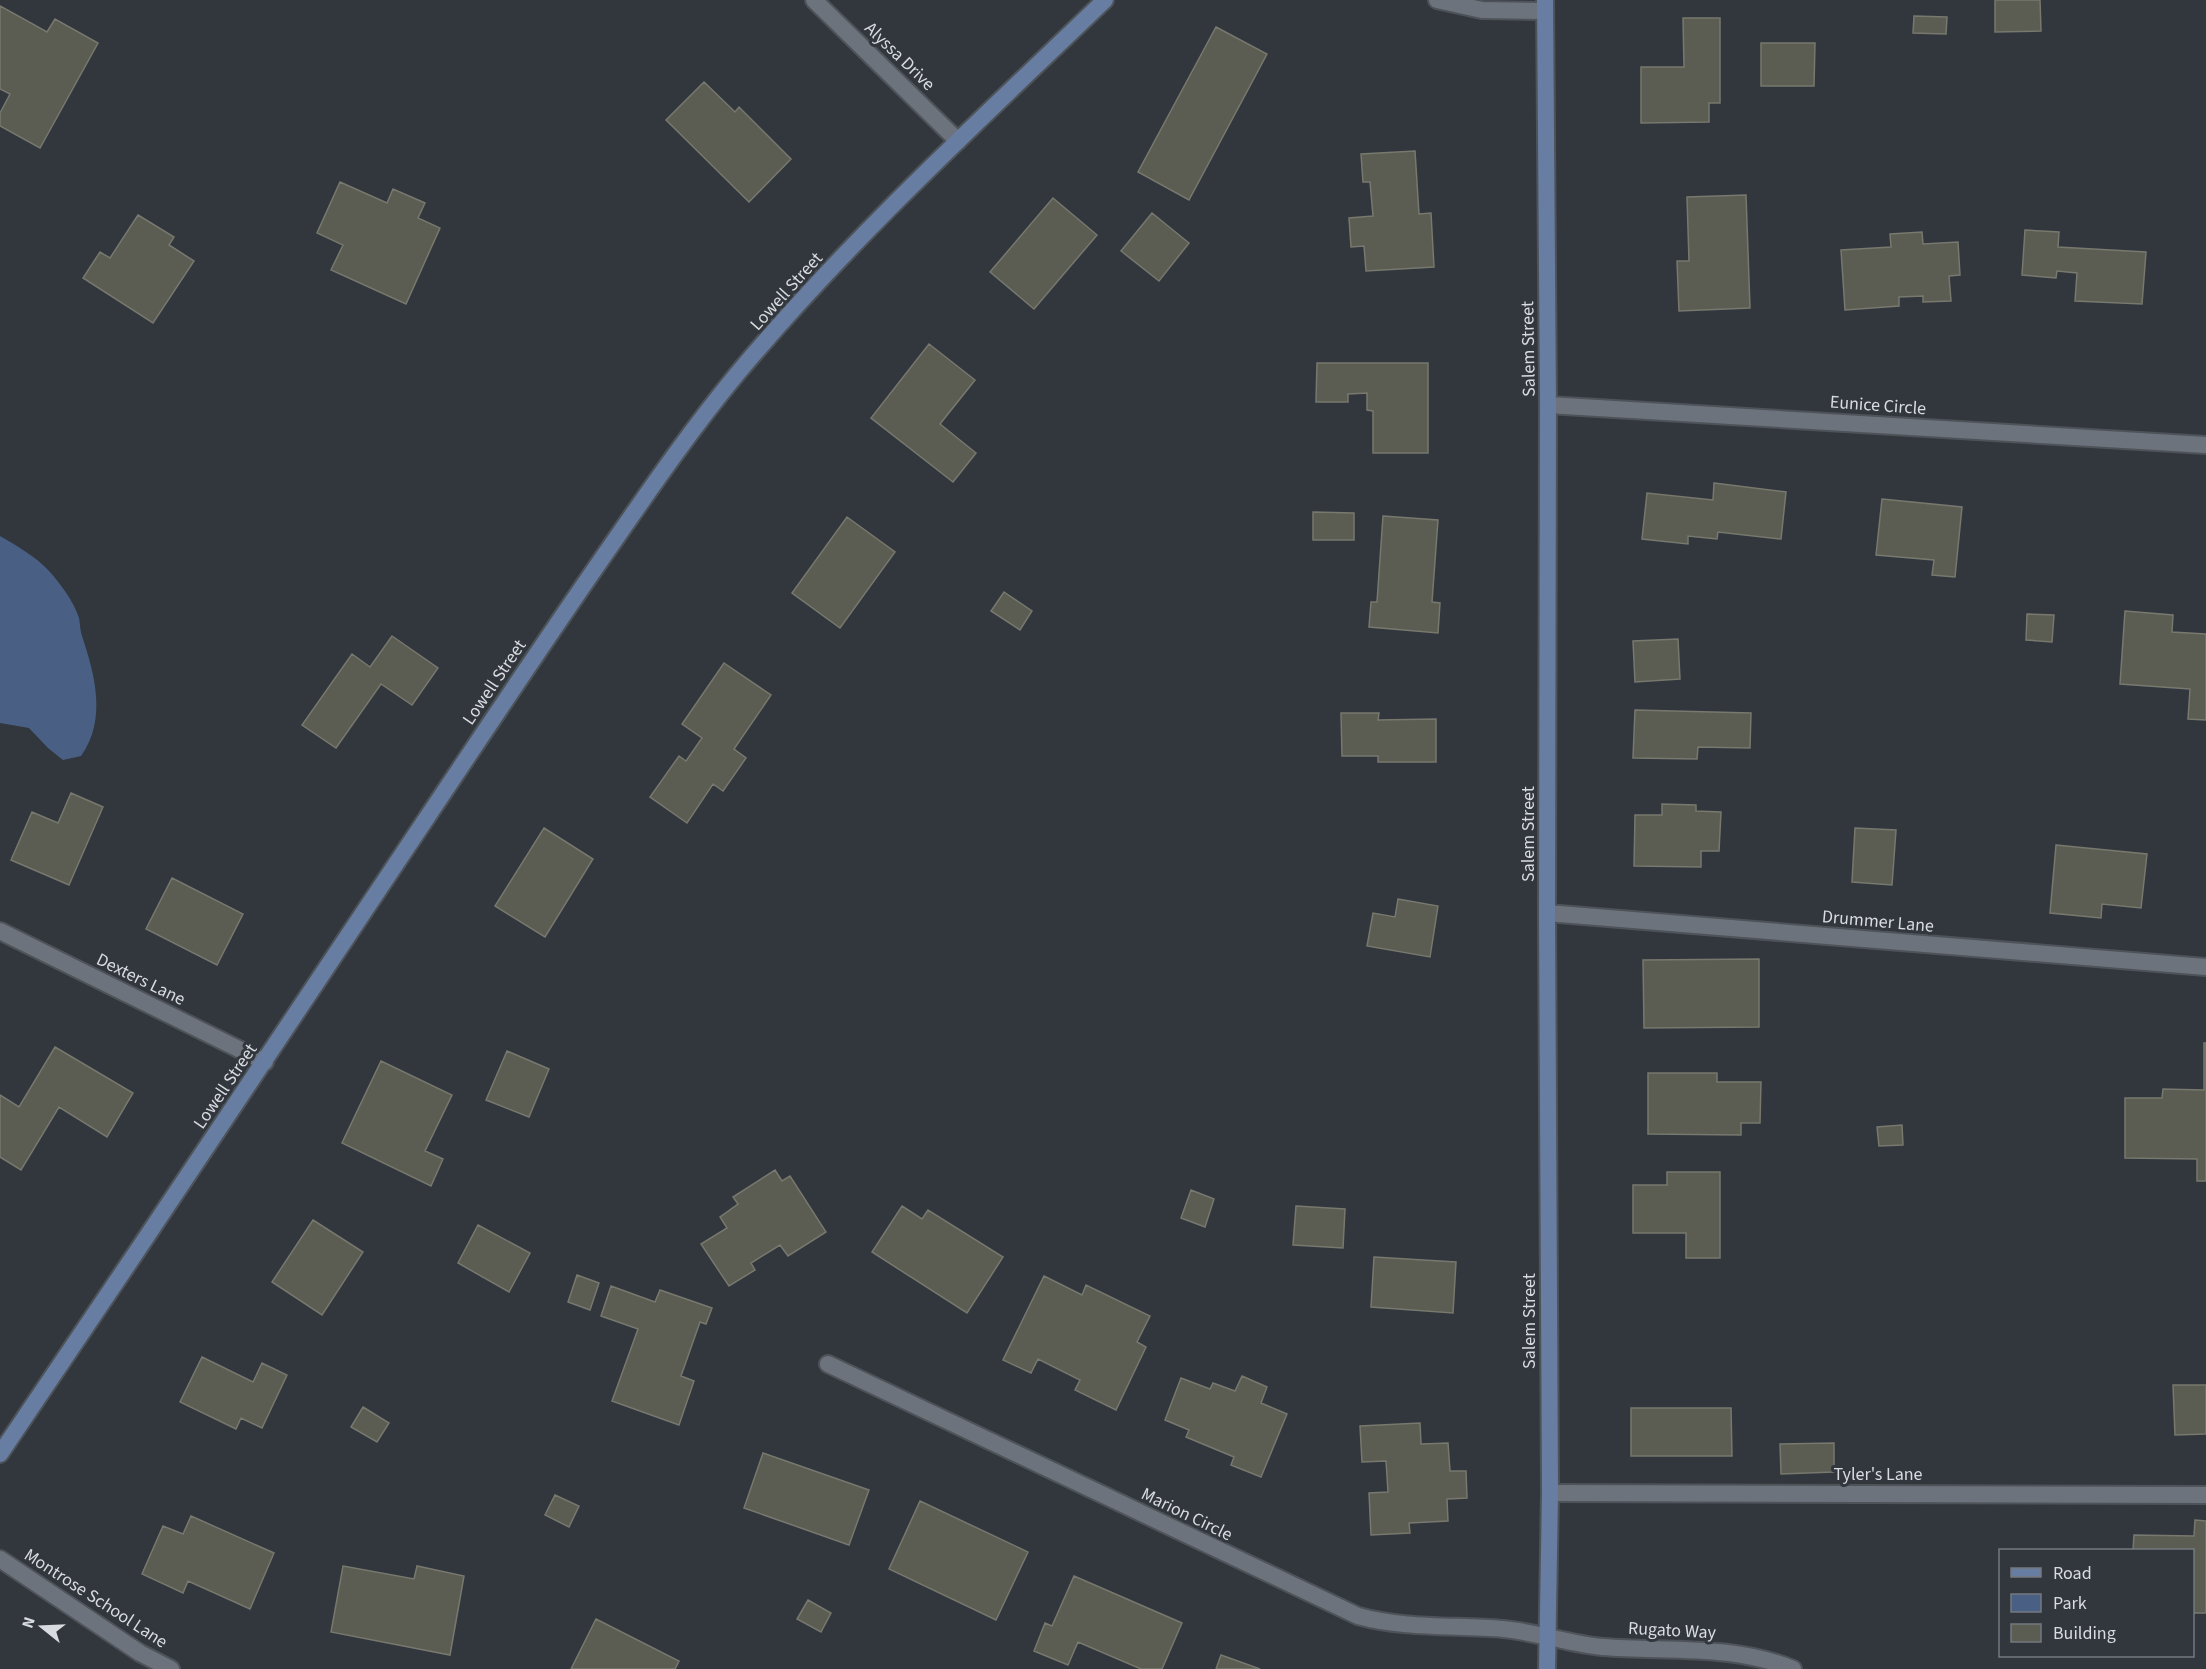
<svg xmlns="http://www.w3.org/2000/svg" width="2206" height="1669" font-family="'Source Sans 3',sans-serif">
<style>
.green{fill:#496084}
.building{fill:#5b5c52;stroke:#77786e;stroke-width:1.5}
.lines{fill:none;stroke-linecap:round;stroke-linejoin:round}
.service-casing{stroke:#4e5359;stroke-width:20}
.minor-casing{stroke:#4e5359;stroke-width:20}
.secondary-casing{stroke:#4e5359;stroke-width:20}
.service{stroke:#6d737c;stroke-width:16}
.minor{stroke:#6d737c;stroke-width:16}
.secondary{stroke:#677da1;stroke-width:16}
.labels{text-anchor:middle;stroke-width:6;stroke-linejoin:round;paint-order:stroke}
.street-label{font-size:18px;fill:#d8dbe0;stroke:#32373e}
</style>
<rect width="100%" height="100%" fill="#32373e"/>
<!-- green -->
<path class="green" d="M0,536c17,10 35,20 49,35 11,12 25,31 30,47 1,6 1,12 3,18 13,39 25,84 -1,120l-18,4 -15,-12 -19,-20 -29,-5z"/>
<!-- building -->
<path class="building" d="M1995,0h45l1,31 -46,1z
M0,6l47,26 8,-13 43,24 -58,105 -40,-22v-13l10,-19 -10,-5z
M1914,16l33,1 -1,17 -33,-1z
M1683,18h37v85h-11v19l-68,1v-56h43z
M1216,27l51,27 -78,146 -51,-28z
M1761,43h54l-1,43h-53z
M704,82l31,30 4,-5 52,52 -42,43 -83,-82z
M1415,151l4,63 12,-1 3,54 -68,4 -2,-25 -13,1 -2,-29 24,-2 -3,-34h-7l-2,-28z
M340,182l47,21 6,-14 32,14 -7,15 22,10 -34,76 -75,-34 12,-25 -26,-12z
M1746,195l4,113 -71,3 -2,-50h12l-2,-64z
M1053,198l44,37 -63,74 -44,-37z
M1152,213l37,30 -30,38 -38,-30z
M138,215l36,22 -5,8 25,16 -41,62 -70,-45 17,-26 10,6z
M2025,230l34,2 -1,15 88,5 -4,52 -67,-3 2,-28 -20,-2 -1,7 -34,-3z
M1922,232l1,12 35,-2 2,33 -11,1 2,25 -28,1v-6l-24,1v9l-54,4 -4,-60 50,-3 -1,-13z
M929,344l46,36 -35,44 36,29 -23,29 -82,-64z
M1317,363h111v90h-55v-42l-6,-1v-17l-19,1v8h-32z
M1714,483l72,9 -5,47 -63,-7 -1,7 -29,-3v8l-46,-5 5,-46 66,7z
M1882,499l80,8 -7,70 -23,-2 2,-15 -58,-5z
M1313,512l41,1v27h-41z
M1383,516l55,4 -6,82 8,1 -2,30 -69,-6 2,-25h6z
M847,517l48,35 -55,76 -48,-35z
M1004,592l28,19 -12,19 -29,-19z
M2125,611l48,4 -1,17 34,2v86l-18,-1 2,-30 -70,-5z
M2027,614l27,1 -2,27 -26,-2z
M392,636l46,32 -26,37 -31,-21 -45,64 -34,-23 50,-71 18,13z
M1678,639l2,40 -45,3 -2,-41z
M724,663l47,32 -37,54 12,9 -23,33 -10,-7 -26,39 -37,-26 29,-41 7,5 16,-23 -20,-14z
M1635,710l116,3 -1,35 -52,-1 -1,12 -64,-1z
M1341,713h38l-1,7 58,-1v43h-58v-6h-36z
M71,793l32,14 -34,78 -58,-25 21,-48 26,11z
M1662,804l34,1v6l25,1 -2,39h-18v16l-67,-1 1,-51h27z
M544,828l49,31 -48,78 -50,-31z
M1855,828l41,2 -4,55 -40,-3z
M2056,845l91,9 -6,54 -39,-4 -1,14 -51,-5z
M172,878l71,36 -26,51 -71,-36z
M1398,899l40,7 -8,51 -63,-11 6,-33 22,4z
M1759,959v68l-115,1 -1,-68z
M2204,1043h2v138h-9v-22l-72,-1v-60h37l1,-9 41,1z
M55,1047l78,46 -26,44 -48,-30 -38,63 -21,-13v-62l19,12z
M507,1051l42,18 -20,48 -43,-17z
M381,1061l71,34 -27,56 18,8 -12,27 -89,-43z
M1648,1073h69v9h44l-1,41h-19v12l-93,-1z
M1902,1125l1,20 -24,1 -2,-19z
M775,1170l7,11 8,-5 36,56 -38,24 -8,-11 -29,18 4,7 -26,16 -28,-42 26,-16 -7,-11 18,-13 -5,-7z
M1667,1172h53v86h-34v-25h-53v-48h34z
M1191,1190l23,9 -9,28 -24,-9z
M902,1206l20,13 6,-9 75,47 -36,56 -95,-61z
M1296,1206l49,3 -2,39 -50,-3z
M313,1220l50,32 -41,63 -50,-33z
M478,1225l52,28 -21,39 -51,-29z
M1374,1257l82,5 -3,51 -82,-6z
M577,1275l22,8 -9,27 -22,-8z
M1044,1276l38,19 4,-10 64,31 -13,26 9,5 -30,63 -41,-20 5,-10 -42,-21 -7,14 -28,-13z
M611,1286l44,16 5,-12 52,18 -6,16 -6,-2 -19,54 13,5 -15,44 -67,-24 26,-72 -37,-13z
M202,1357l51,25 9,-19 25,12 -25,53 -21,-10 -5,11 -56,-27z
M1242,1376l25,11 -6,16 26,11 -26,63 -30,-12 3,-8 -48,-20 3,-7 -24,-10 16,-42 29,11 3,-6 22,8z
M2173,1385h33v49l-31,1z
M363,1407l26,16 -12,19 -26,-15z
M1631,1408h100l1,48h-101z
M1420,1423l1,21 27,-1 2,28h16l1,27 -20,1 1,22 -39,2 1,10 -39,2 -2,-42 19,-1 -2,-31 -24,1 -2,-36z
M1834,1443v29l-53,2 -1,-30z
M763,1453l106,37 -20,55 -105,-37z
M555,1495l24,11 -10,21 -24,-12z
M920,1501l108,51 -32,68 -107,-51z
M191,1516l83,37 -24,56 -62,-28 -5,12 -41,-19 21,-48 20,8z
M2195,1520l11,1v92h-14v-63h-59l1,-15 60,1z
M343,1566l71,13 3,-13 47,10 -14,79 -119,-23z
M1074,1576l108,47 -20,46h-21l-63,-27 -10,23 -34,-14 11,-28 7,3z
M808,1600l23,13 -10,19 -24,-13z
M596,1619l83,42 -4,8h-104z
M1221,1655l39,14h-44z"/>
<g class="lines">
<defs>
<path id="service" d="M1437,0l45,10 63,1"/>
<path id="minor" d="M814,0l144,141
M1548,405l658,40
M1547,913l659,54
M0,931l265,131
M828,1364l530,252c47,13 97,9 145,13 34,3 66,15 100,18 63,5 130,-3 190,22
M1550,1493l656,2
M0,1559l140,94 31,16"/>
<path id="secondary" d="M1545,0l3,405 -1,508 3,580 -3,176
M0,1454c143,-211 285,-423 426,-635 63,-94 126,-189 191,-282 38,-55 77,-111 120,-163 112,-134 242,-253 368,-374"/>
</defs>
<!-- service casing -->
<use href="#service" class="service-casing"/>
<!-- minor casing -->
<use href="#minor" class="minor-casing"/>
<!-- secondary casing -->
<use href="#secondary" class="secondary-casing"/>
<!-- service -->
<use href="#service" class="service"/>
<!-- minor -->
<use href="#minor" class="minor"/>
<!-- secondary -->
<use href="#secondary" class="secondary"/>
</g>
<g class="labels">
<!-- street labels -->
<g class="street-label">
<text transform="translate(900 56) rotate(44)" y="6">Alyssa Drive</text>
<text transform="translate(786 291) rotate(-48)" y="6">Lowell Street</text>
<text transform="translate(1528 349) rotate(-91)" y="6">Salem Street</text>
<text transform="translate(1878 405) rotate(4)" y="6">Eunice Circle</text>
<text transform="translate(494 682) rotate(-56)" y="6">Lowell Street</text>
<text transform="translate(1528 834) rotate(-90)" y="6">Salem Street</text>
<text transform="translate(1878 921) rotate(5)" y="6">Drummer Lane</text>
<text transform="translate(141 979) rotate(26)" y="6">Dexters Lane</text>
<text transform="translate(225 1086) rotate(-56)" y="6">Lowell Street</text>
<text transform="translate(1529 1321) rotate(-90)" y="6">Salem Street</text>
<text x="1878" y="1480">Tyler's Lane</text>
<text transform="translate(1187 1514) rotate(26)" y="6">Marion Circle</text>
<text transform="translate(96 1598) rotate(33)" y="6">Montrose School Lane</text>
<text transform="translate(1672 1630) rotate(3)" y="6">Rugato Way</text>
</g>
</g>
<!-- legend -->
<rect x="1999" y="1549" width="195" height="108" fill="#32373e" stroke="#74797f" stroke-width="1.5"/>
<rect x="2011" y="1568" width="30" height="9" fill="#677da1" stroke="#74797f" stroke-width="1.5"/>
<text x="2053" y="1579" font-size="18" fill="#d8dbe0">Road</text>
<rect x="2011" y="1594" width="30" height="18" fill="#496084" stroke="#74797f" stroke-width="1.5"/>
<text x="2053" y="1609" font-size="18" fill="#d8dbe0">Park</text>
<rect x="2011" y="1624" width="30" height="18" fill="#5b5c52" stroke="#74797f" stroke-width="1.5"/>
<text x="2053" y="1639" font-size="18" fill="#d8dbe0">Building</text>
<!-- north arrow -->
<g transform="translate(42 1627) rotate(288)" stroke="#32373e" stroke-width="4.5" paint-order="stroke">
<path d="M0-4.5L10 22L0 15L-10 22Z" fill="#d8dbe0"/>
<text y="-9" font-size="16" font-weight="bold" text-anchor="middle" fill="#d8dbe0">N</text>
</g>
</svg>
